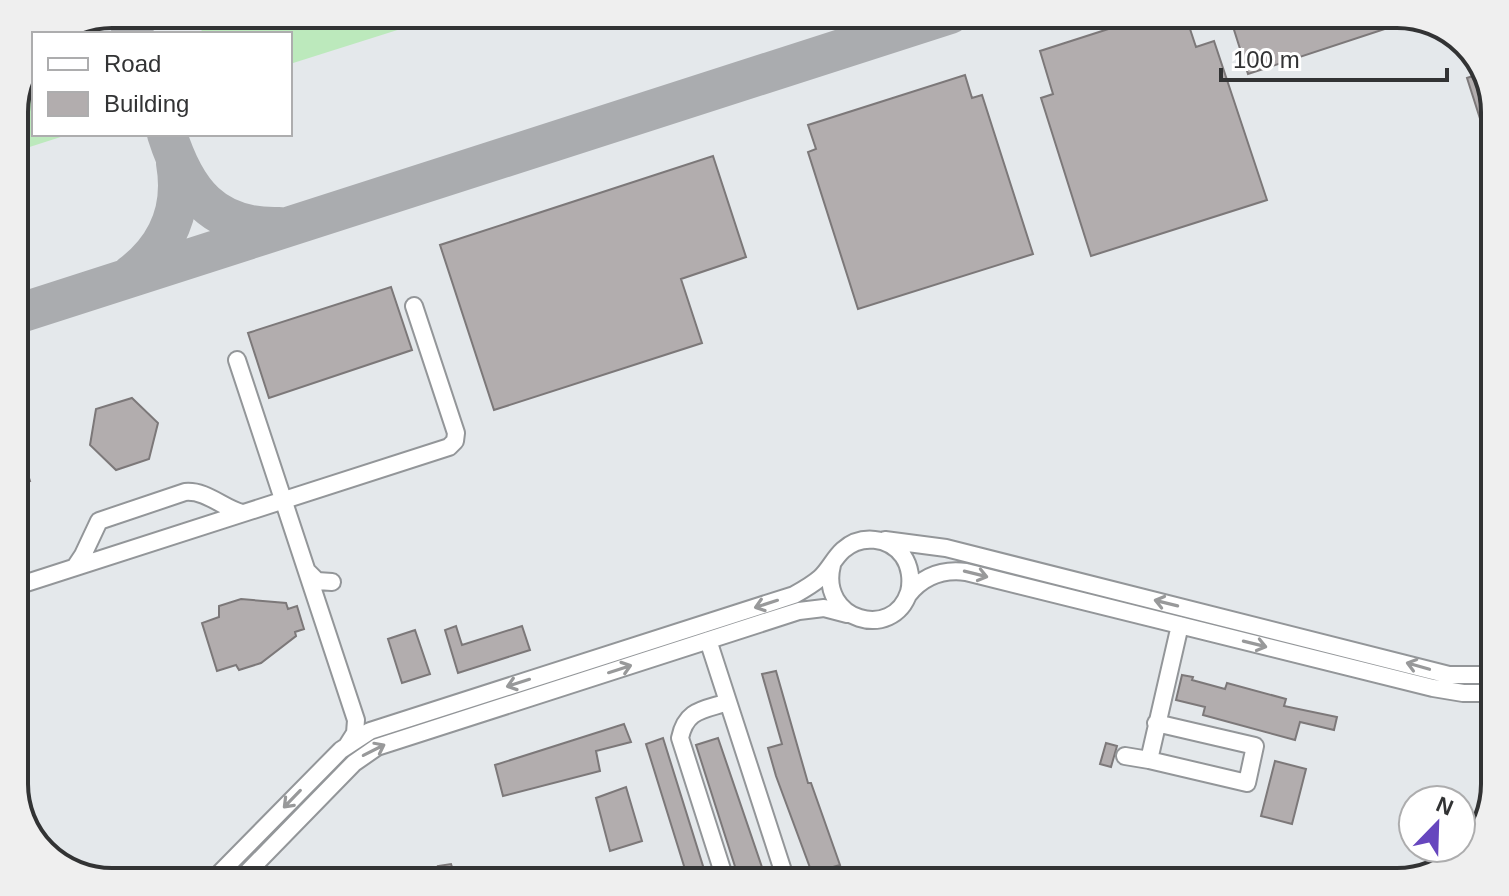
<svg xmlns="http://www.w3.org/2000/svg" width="1509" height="896" font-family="Helvetica,sans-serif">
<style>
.green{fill:#bce9bc}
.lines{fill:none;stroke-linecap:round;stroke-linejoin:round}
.taxiway{stroke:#aaacaf;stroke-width:40}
.building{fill:#b2adae;stroke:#7c7879;stroke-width:2}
.minor-casing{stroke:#939699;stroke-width:20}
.minor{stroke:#fff;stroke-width:16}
.oneway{stroke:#98999a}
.rim{fill:none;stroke:#323334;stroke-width:4}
</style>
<rect width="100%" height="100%" fill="#e4e8eb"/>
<!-- green -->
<path class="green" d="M204,14h244l-158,50v-30h-89z
M34,62v72h36l-56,18v-46z"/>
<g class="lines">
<!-- taxiway -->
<path class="taxiway" d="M126,14l8,20
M167,134c18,57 46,95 112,93
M131,275c37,-28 53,-66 45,-112
M14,315l936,-301"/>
</g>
<!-- building -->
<path class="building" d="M1155,14h30l11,33 18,-6 53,159 -176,56 -50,-158 12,-4 -13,-43z
M1229,14h168l18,5 -167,55z
M1485,72l10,34v50h-3l-25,-78z
M965,75l7,23 10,-3 51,159 -175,55 -50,-157 8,-3 -8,-24z
M713,156l33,101 -65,22 21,64 -208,67 -54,-165z
M391,287l21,63 -143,48 -21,-65z
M132,398l26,25 -9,36 -33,11 -26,-25 6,-36z
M17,441l13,40 -16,5v-44z
M241,599l45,4 2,6 9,-3 7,23 -9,3 1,4 -35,27 -22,7 -3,-5 -19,6 -15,-48 17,-6v-11z
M456,626l6,19 60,-19 8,24 -72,23 -13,-43z
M415,630l15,44 -28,9 -14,-44z
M776,671l32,112h3l29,82 -28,8 -36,-97 -8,-28 14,-4 -20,-70z
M1182,675l11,2 -1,3 33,9 2,-6 59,16 -2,7 53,11 -3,13 -34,-8 -5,18 -92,-25 2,-8 -29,-7z
M624,724l7,18 -35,9 4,20 -97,25 -8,-31z
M663,738l45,144h-19l-43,-138z
M718,738l49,144h-27l-44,-137z
M1106,743l11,3 -6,21 -11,-3z
M1275,761l31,8 -14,55 -31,-8z
M626,787l16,54 -32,10 -14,-53z
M451,864l6,18h-14l-5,-16z"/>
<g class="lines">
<defs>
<path id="minor" d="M237,360l119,360 -1,13 -7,11
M885,540l61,8 503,127h46
M75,567l8,-12 16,-34 86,-29c21,-2 38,16 57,21
M307,571l10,10 15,1
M14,587l435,-140 6,-6 1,-8 -42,-127
M908,595c15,-19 35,-26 58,-23l467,116 30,5h32
M708,640l77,237
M1156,723l99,23 -8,37 -98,-23 31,-135
M1125,756l24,4
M211,882l130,-132 29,-19 424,-136c9,-5 18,-10 26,-17 9,-8 14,-20 23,-28 18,-16 46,-13 60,6 7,10 9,24 6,36 -16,50 -91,28 -77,-27
M238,882l116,-119 23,-16 422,-136 25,-3 23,6
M726,882l-46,-144c6,-29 24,-28 48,-36"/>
</defs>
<!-- minor casing -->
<use href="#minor" class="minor-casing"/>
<!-- minor -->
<use href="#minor" class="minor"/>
</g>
<!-- one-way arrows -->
<defs><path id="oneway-shaft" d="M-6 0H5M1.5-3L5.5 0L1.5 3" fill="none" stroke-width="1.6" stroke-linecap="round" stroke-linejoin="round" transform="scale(2)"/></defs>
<g class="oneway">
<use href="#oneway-shaft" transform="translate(976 574) rotate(14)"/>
<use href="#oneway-shaft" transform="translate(1166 603) rotate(-166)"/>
<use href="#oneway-shaft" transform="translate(766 604) rotate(162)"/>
<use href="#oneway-shaft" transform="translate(1255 644) rotate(14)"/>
<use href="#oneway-shaft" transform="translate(1418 666) rotate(-164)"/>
<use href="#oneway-shaft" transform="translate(620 669) rotate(-18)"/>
<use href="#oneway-shaft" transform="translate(518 683) rotate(162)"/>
<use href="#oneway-shaft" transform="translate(374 750) rotate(-27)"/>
<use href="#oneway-shaft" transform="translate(292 799) rotate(134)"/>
</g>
<!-- crop -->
<path d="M0 0H1509V896H0ZM112 28H1397A84 84 0 0 1 1481 112V784A84 84 0 0 1 1397 868H112A84 84 0 0 1 28 784V112A84 84 0 0 1 112 28Z" fill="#efefef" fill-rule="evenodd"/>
<path class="rim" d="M112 28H1397A84 84 0 0 1 1481 112V784A84 84 0 0 1 1397 868H112A84 84 0 0 1 28 784V112A84 84 0 0 1 112 28Z"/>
<!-- legend -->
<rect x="32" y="32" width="260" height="104" fill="#ffffff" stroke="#adadae" stroke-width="2"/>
<rect x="48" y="58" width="40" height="12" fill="#ffffff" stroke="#adadae" stroke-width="2"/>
<text x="104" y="72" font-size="24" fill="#323334">Road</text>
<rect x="48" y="92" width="40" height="24" fill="#b2adae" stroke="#adadae" stroke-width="2"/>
<text x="104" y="112" font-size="24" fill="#323334">Building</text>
<!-- north arrow -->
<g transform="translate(1437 824) rotate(23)"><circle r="38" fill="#ffffff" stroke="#adadae" stroke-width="2"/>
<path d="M0-6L14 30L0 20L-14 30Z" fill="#6646be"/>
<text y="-12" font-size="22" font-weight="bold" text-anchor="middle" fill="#323334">N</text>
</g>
<!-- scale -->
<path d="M1221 68v12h226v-12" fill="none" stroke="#323334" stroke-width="4"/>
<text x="1233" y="68" font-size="24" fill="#323334" stroke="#ffffff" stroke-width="6" paint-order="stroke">100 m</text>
</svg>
